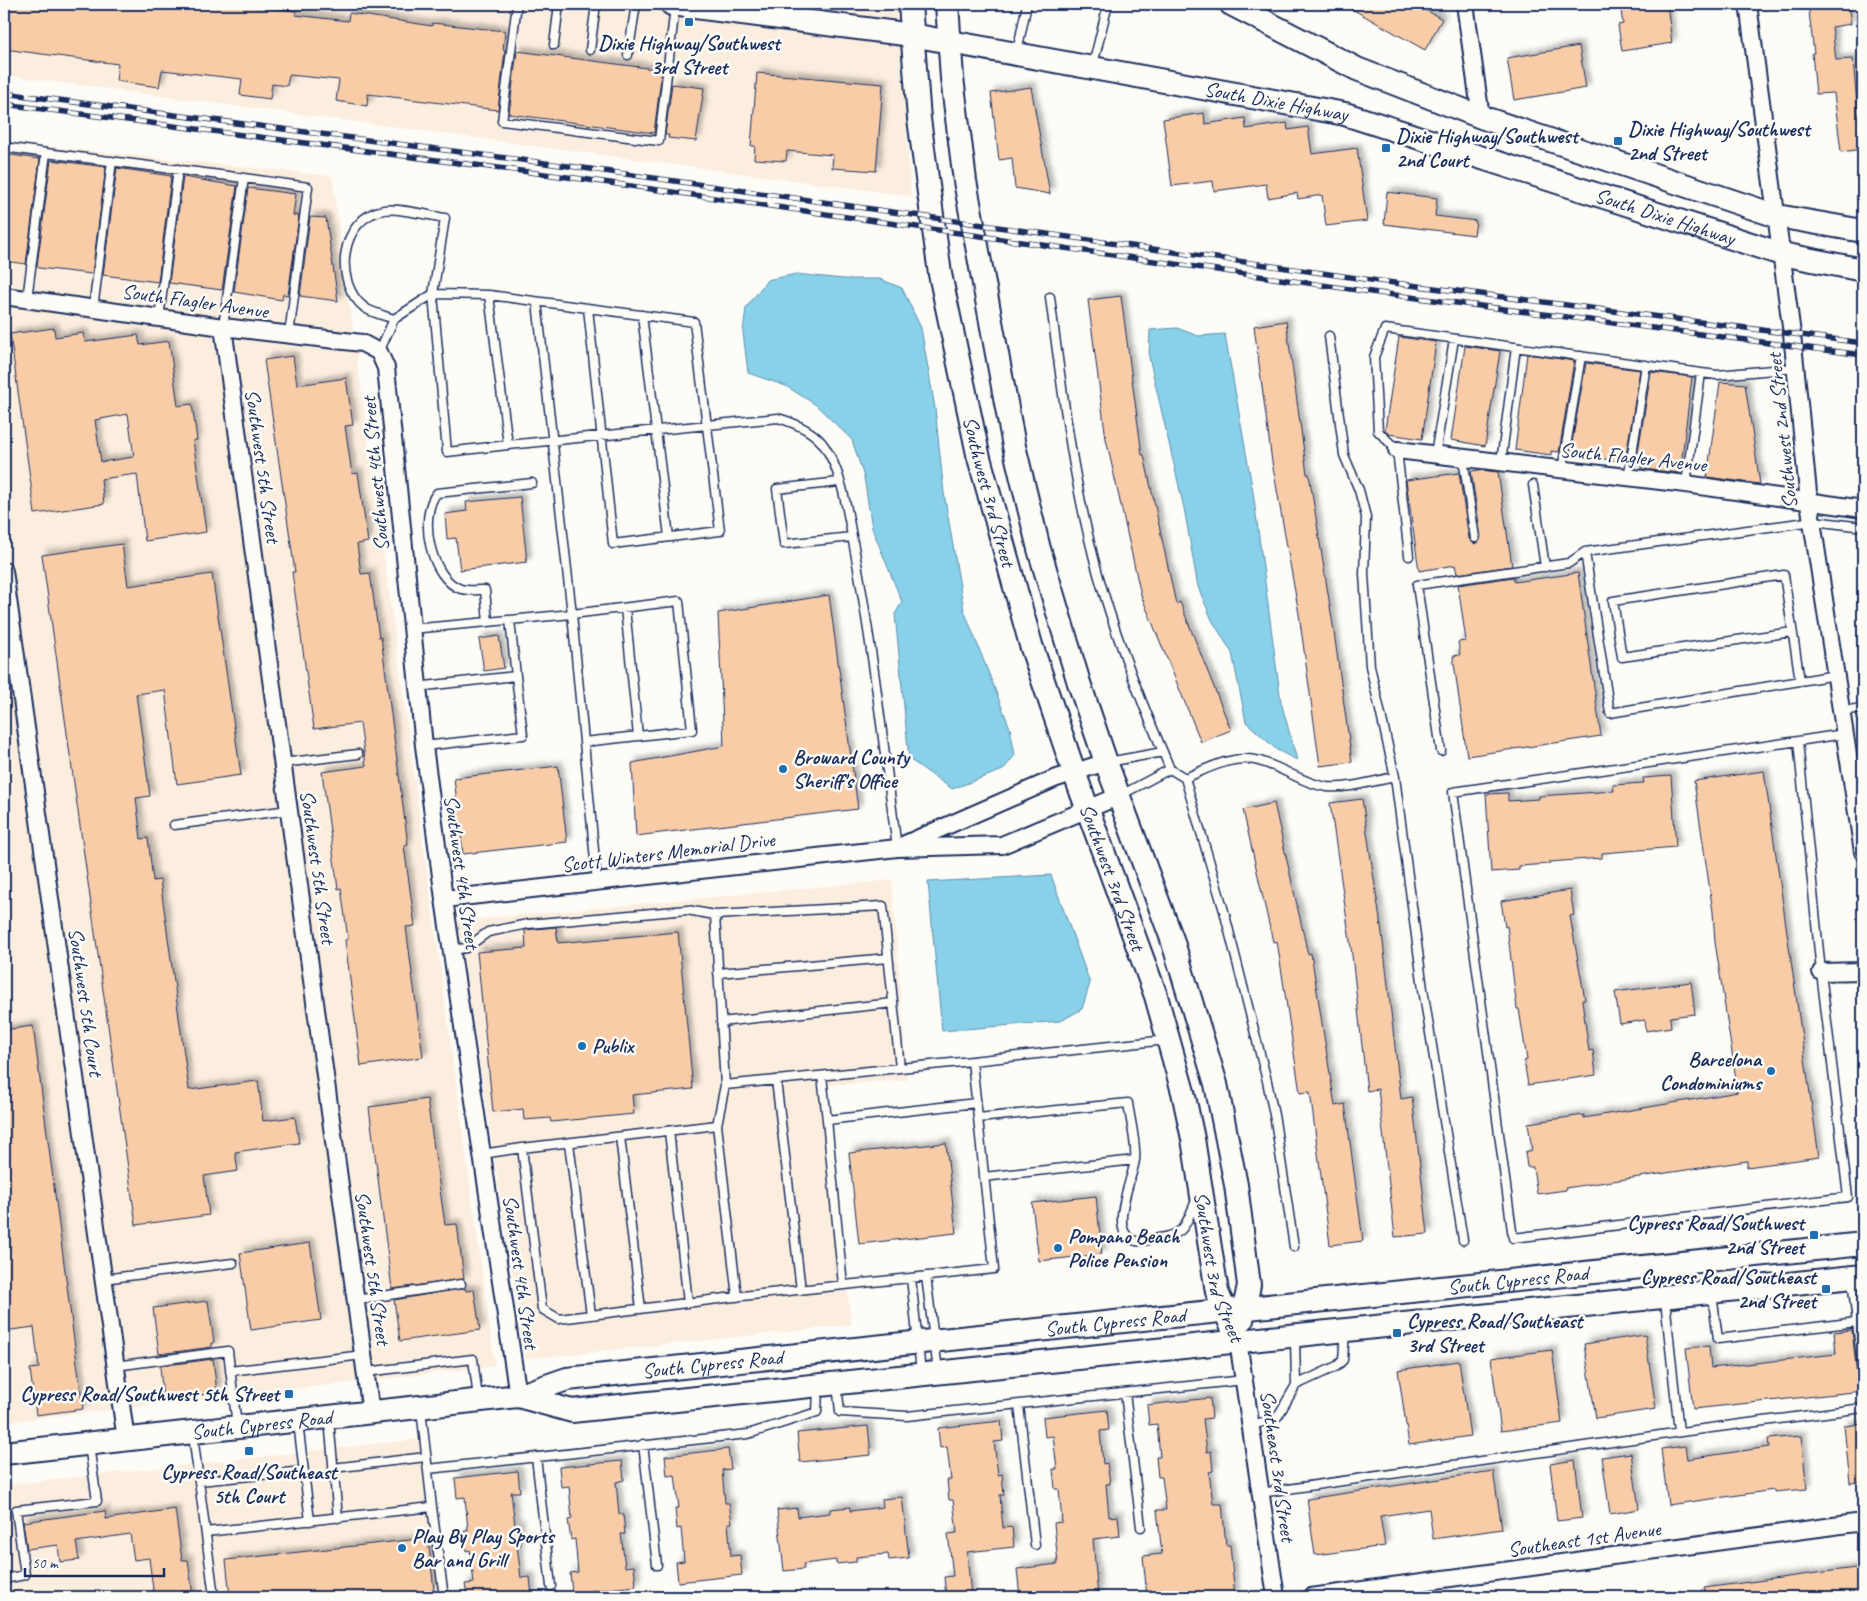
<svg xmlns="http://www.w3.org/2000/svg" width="1867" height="1601" font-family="Caveat,sans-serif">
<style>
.built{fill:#fceedf}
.water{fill:#88d1e8;stroke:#5c90b1}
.building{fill:#f9cca8;stroke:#1b2f5e;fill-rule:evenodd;filter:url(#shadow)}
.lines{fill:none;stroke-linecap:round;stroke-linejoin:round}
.lane-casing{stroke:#1b2f5e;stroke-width:11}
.street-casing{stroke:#1b2f5e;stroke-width:20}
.secondary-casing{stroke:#1b2f5e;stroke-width:26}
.lane{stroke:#fdfcf7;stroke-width:8}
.street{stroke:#fdfcf7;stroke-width:16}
.secondary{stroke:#fdfcf7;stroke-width:22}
.rail-casing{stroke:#1b2f5e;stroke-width:5.5}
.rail{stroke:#fdfcf7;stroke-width:4;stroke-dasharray:11;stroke-linecap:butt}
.poi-dot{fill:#1f6fb2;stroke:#fdfcf7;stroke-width:2}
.labels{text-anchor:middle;stroke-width:5;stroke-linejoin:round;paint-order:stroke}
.poi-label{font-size:21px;font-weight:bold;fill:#1b2f5e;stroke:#fdfcf7;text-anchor:start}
.street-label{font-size:21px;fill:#1b2f5e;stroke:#fdfcf7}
</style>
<defs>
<filter id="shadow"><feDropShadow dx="4.5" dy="-4.5" stdDeviation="2.5" flood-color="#0004"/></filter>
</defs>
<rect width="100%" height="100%" fill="#fdfcf7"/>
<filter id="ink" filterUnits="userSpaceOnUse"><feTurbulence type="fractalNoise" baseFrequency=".02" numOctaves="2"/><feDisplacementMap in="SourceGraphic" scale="10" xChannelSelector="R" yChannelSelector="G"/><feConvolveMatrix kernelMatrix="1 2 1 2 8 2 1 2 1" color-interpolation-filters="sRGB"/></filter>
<g filter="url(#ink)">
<!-- built -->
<path class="built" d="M4,4h893l14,192 -907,-121z
M4,142l328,34 163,1190 -491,56z
M892,880l15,200 -79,5 23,240 -325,34 -69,-438z
M429,1438l16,159h-441v-112z"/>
<!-- water -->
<path class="water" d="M796,274l47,5h37l22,9 19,40 14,80 9,85 20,117 46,118 5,27 -12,15 -51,19 -43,-30 -14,-145 7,-12 -30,-74 -8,-51 -12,-37 -36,-35 -30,-19 -38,-13 -5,-41 3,-24 21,-28z
M1177,328l21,8 27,-2 28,158 28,210 16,58 -20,-10 -31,-28 -14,-69 -20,-33 -14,-33 -14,-79 -35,-151 1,-27z
M1051,875l39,108 -8,26 -21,12 -119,10 -14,-149z"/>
<!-- building -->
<path class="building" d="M4,4h227l65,7 -1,4 53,6 1,-8 83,13v-3l73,8 -2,18 2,1 -7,60 -130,-16 -1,12 -31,-5 3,-21 -50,-5 -2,11 -15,-2 -2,15 -30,-4 2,-16 -80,-9 -3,17 -43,-6 2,-17 -114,-15z
M1343,4h72l27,15 -17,31z
M1620,4h47l5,39 -50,8 -4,-26 5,-1z
M1808,4h40l3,20 -19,3 4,33 17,-1 5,56 5,-1v35l-22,3 -7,-59 -18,1 -4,-41h2z
M1579,46l7,42 -72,12 -7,-42z
M517,51l145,19 -8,63 -145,-19z
M757,73l126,11 -7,87 -44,-3 1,-13 -46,-4 -1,10 -32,-2 1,-13h-4z
M672,84l32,4 -8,53 -28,-3 1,-3h-4z
M1031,87l19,107 -35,-6 -3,-30 -13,2 -8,-67z
M1204,113l1,11 40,-6 1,11 41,-6 1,7 20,-3 4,27 45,-6 10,73 -41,5 -4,-31 -24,4 -1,-6 -29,5 -2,-14 -52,7 -1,-10 -41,5 -9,-67z
M4,154l36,5 -14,105 -22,-3z
M51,160l55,7 -14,107 -53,-6 -2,-2z
M117,168l54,8 -13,106 -55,-7z
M183,177l54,9 -15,104 -53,-7z
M248,188l48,6 -3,21 6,1 -11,79 -5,-1 -1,6 -48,-8z
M1387,192l50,6 -2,18 41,5 -2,14 -90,-11z
M310,217l16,1 12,83 -38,-5z
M1121,296l21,159h2l32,149 4,-2 51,128 -30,12 -60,-147 -35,-156 -18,-139z
M1286,321l21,153h2l24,151 19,137 -32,4 -21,-152 -27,-152 -18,-136z
M54,328l1,9 28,-4 2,9 53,-7 2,10 29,-4 9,65 14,-2 5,36h-4l13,92 -61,9 -8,-67 -36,5 3,25 -69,10 -25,-180zM128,414l6,43 -33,5 -6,-42z
M1399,337l37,5 -14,97 -33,-5 -4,-4z
M1465,346l35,5 -15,95 -34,-6z
M1527,354l47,7 -15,91 -8,-1v4l-36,-5z
M293,356l4,29 49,-7 7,47 -8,1 7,48 6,-1 10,69 -11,2 4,30 9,-1 9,65 2,-1 27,208 -4,1 11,80 -9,1 17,130 -62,9 -16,-126 3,-1 -7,-51 -3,1 -16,-117 44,-6 -6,-43 -46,6 -22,-157h3l-31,-212z
M1586,363l54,7 -15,92 -55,-8z
M1651,372l41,5 -12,96 -38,-4v-4l-6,-1z
M1720,382l25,2 15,100 -53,-7z
M1479,470l19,2 14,94 -55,8 -2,-9 -36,6 -13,-91 53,-7 10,66 6,5 4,-2 2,-5 -10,-66z
M520,497l7,65 -67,8 -4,-32 -9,1 -2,-25 22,-3 -1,-9z
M122,544l6,42 84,-12 29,201 -64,9 -12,-94 -29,4 14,102 -14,2 5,41 7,-1 5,43 7,-1 29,210 69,-9 5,40 32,-4 4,26 -64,9 3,19 -34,5 5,39 -73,10 -94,-670z
M1578,573l23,163 -134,20 -14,-100 7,-1 -2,-13 8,-1 -8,-56 56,-8v5z
M829,595l29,214 -222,27 -4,-73 92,-17 -6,-133z
M499,636l5,32 -20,3 -5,-32z
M558,766l9,76 -104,12 -9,-76z
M1764,771l55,386 -72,10v-6l-182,27 1,2 -29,4 -4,-27h-6l-2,-15 7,-2 -4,-27 56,-8v3l154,-26 -23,-150 -2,-30 -19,-131z
M1671,776l5,71 -74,6v5l-53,4v2l-30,2v4l-28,2 -5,-78 22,-1v8l31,-2v-3l75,-5 -1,-6 31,-2 -1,-5z
M1362,799l20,134 19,166 11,-2 16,137 -33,3 -17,-148 -11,2 -15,-136 -22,-152z
M1274,803l34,151 3,-1 24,153 10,-2 18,137 -33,4 -20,-153 -10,1 -23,-152 -4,1 -30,-132z
M1570,890l4,25 -4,1 15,84h-3l7,51 4,-1 3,25 -68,10 -4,-24 3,-1 -8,-51h-2l-10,-83 -2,1 -4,-26z
M556,927l2,16 120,-11 15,157 -61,6 2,19 -83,8 -1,-4 -26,2 -1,-11 -30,3 -16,-160 49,-4 -1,-18z
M1691,982l4,32 -25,3 1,10 -25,4 -1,-11 -25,4 -5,-32z
M33,1026l50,383 -47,6 -6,-46 9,-1 -5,-41 -30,4v-43h2l-2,-19v-239z
M427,1099l18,126 12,-1 7,55 -72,10 -23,-182z
M946,1143l10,90 -97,11 -10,-91z
M1096,1196l6,58 -63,7 -7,-58z
M310,1243l11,77 -70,10 -11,-77z
M465,1288l1,3 8,-1 6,40 -80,11 -6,-41z
M208,1301l6,42h-2v4l-53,7 -6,-46z
M1852,1330l5,46 6,4v11l-170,18 -7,-61 23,-2 2,22 125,-14 -2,-22z
M1645,1335l11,74 -60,9 -12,-74z
M1552,1350l10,73 -61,8 -10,-73z
M213,1359l4,34 -54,6 -3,-33z
M1459,1361l11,75 -61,9 -11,-75z
M1210,1398l2,20 -9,1 4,33 4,-1 2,20 -4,1 4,32h9l4,41h4l5,52h-88l-4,-41 19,-2 -5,-44h9l-4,-33h-4l-2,-20h4l-3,-33 -8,1 -2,-20z
M1107,1410l2,20 -9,1 3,33 4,-1 3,21h-4l3,33 9,-1 2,20 -27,3 5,58h-78l-3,-28 41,-5 -4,-41 8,-1 -3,-33h-4l-2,-20h4l-4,-33 -8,1 -2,-20z
M1001,1421l2,20 -9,1 4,33 4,-1 2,21h-4l3,33 9,-1 2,20 -47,5 4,45h-25l-2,-20 9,-1 -5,-42 9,-1 -4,-33h-4l-2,-20h4l-4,-33 -7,1 -2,-20z
M1863,1424v58l-13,1 -6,-57z
M868,1426l3,29 -71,7 -3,-29z
M1801,1436l6,53 -33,3v-2l-106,15 -7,-56 24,-3 2,13 82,-12 -1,-8z
M728,1449l3,20 -9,1 3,33h4l3,20h-4l3,33 9,-1 2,20 -64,7 -2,-20 8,-1 -3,-33 -4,1 -2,-21h4l-4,-33 -8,1 -2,-20z
M1631,1453l8,56 -29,5 -8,-57z
M1575,1460l7,58 -25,3 -7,-57z
M622,1461l2,19 -8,2 3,32h4l2,20h-4l4,33 9,-1 2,20 -64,7 -2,-20 8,-1 -3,-33 -4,1 -3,-20 4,-1 -3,-33 -8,1 -2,-20z
M518,1471l2,21h-9l4,33 4,-1 2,21h-4l4,33 9,-1 2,20h-65l-2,-13 9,-1 -4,-33 -4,1 -2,-21h4l-3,-33 -8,1 -2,-20z
M1493,1471l9,58 -69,10 -4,-30 -49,7 5,30 -70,9 -8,-56z
M902,1497l7,61 -20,2 -1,-6 -32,3v5l-20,2v-4l-33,4 1,5 -20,2 -7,-61 20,-2 1,9 32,-4v-4l20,-2v4l33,-4 -1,-8z
M175,1509l7,51h6l5,37h-39l-5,-39 -15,2 -4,-26 -54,8 3,18 -19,2 -2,-17 -31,4 -4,-27 82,-11 1,8z
M428,1538l6,52 -71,7h-133l-4,-37z
M1863,1567v30h-158l-1,-9z"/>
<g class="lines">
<defs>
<path id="lane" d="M517,4l-15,117 157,20 16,-134
M554,45l5,-41
M590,50l6,-46
M1017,52l10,-48
M628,55l8,-51
M1093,65l15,-61
M4,147l42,6 -19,146
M46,153l198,25 -21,149
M244,178l64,9 -19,148
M489,295l19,150 270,-27c17,5 37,13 47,29 19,29 23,71 30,105 18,98 29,197 42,296
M1050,297c12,93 23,186 48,277 17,60 40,120 65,178l7,17 15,9 39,133 43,170 8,39 19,127
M93,309l19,-148
M642,315l27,222
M159,318l19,-149
M394,319c-8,-3 -21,-6 -29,-11 -33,-25 -25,-91 19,-98 12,-3 47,6 61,8l-12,76 14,158 61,-7
M1329,336l15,119 15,35 7,27 -2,57 6,92 25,111
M379,352l15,-33 39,-25 56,1 205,27 26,209 -107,13 -25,-236
M1435,455l19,-116
M1463,458l12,80
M1501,463l15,-116
M1562,470l19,-114
M1628,479l18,-114
M839,482l-62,7 7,55 68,-7
M532,483l-95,10c-19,22 -7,86 24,96 7,2 17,1 24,1l3,32 84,-8 12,128 108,-12 -13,-129 -107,13 -35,-312
M1686,484l15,-111
M1533,485l12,82
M1409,556l-12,-106 -19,-19 -4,-74 11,-28 316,44 16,2 79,-7
M625,608l13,128
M411,629l77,-7
M1792,632l-170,25 -9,-56 171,-26 16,106
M1836,675l-226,38 -25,-161 229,-31 49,6
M416,687l100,-11 -6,-56
M1841,711l22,-3
M1798,741l23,231 27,225 -335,41 -60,-446z
M1798,741l46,-7
M584,742l13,140
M424,746l99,-11 -7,-59
M1441,751l-24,-166 152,-22 16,-11
M1108,762l55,-10
M282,763l76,-9
M1849,765l14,-2
M1185,778c22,-9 46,-23 70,-18 25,5 46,23 72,27 21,2 47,-6 68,-10l28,212 40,251
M1121,795l49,-26
M174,825l115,-15
M451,950l15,-2 22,-16 40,-8 159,-14 28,5
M718,973l170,-15
M721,1022l172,-19
M900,1068l-17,-162 -168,9 10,170 247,-24
M822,1076l5,44
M776,1080l25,210
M978,1118l-6,-57 194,-21
M717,1125l8,-40
M669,1131l19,172
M620,1137l21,172
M569,1143l22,172
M482,1154l40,-6
M984,1177l151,-17
M926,1276l12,95
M911,1278l10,94
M103,1279l130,-16
M843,1285l-16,-165 149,-17
M1712,1294l6,45 139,-17 -5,-42
M737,1297l-20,-172 -195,23 20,161 17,10 183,-23 252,-27 -16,-151 150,-15c2,16 9,42 7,57 -2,18 -29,74 1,81 6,1 16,-2 23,-3 28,-4 26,-14 37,-37
M356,1300l105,-16
M1665,1300l14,132
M1857,1322l6,53
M1295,1337l1,48
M115,1366l113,-15 9,75
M230,1371l133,-16
M366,1372l107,-13 5,39
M837,1384l3,28 67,4 337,-36
M1125,1393l16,134
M1019,1405l16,140
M329,1420l9,98
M298,1423l12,98
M1250,1425l22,-5 6,-4 18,-31 41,-19 6,-6 2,-28
M193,1435l21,162
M643,1444l14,121
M536,1457l15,129
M333,1468l93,-11
M428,1469l320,-35 69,-22 1,-24
M199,1481l105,-10
M1260,1493l428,-62 175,-23
M432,1507l12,90
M206,1532l226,-25 -11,-98
M4,1579l21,-4 -9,-65 81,-9 -8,-56"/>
<path id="street" d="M1465,4l16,113
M1748,4l44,330 17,168 54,350
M4,296l219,31 139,16 17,9 7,16 38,378 20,153 74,497
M223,327l148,1086
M1397,450l289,34 177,25
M4,571l122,869
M903,845l151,-66 52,-17
M444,899l453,-51 105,-3 117,-49
M1821,972l42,-1
M1238,1341l38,256
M1311,1597l552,-75"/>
<g id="secondary">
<path id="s1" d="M672,4l240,31 433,79 437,140 81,16"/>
<path id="s2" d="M910,4l9,115 21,155 38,180 53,191 43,127 82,224 27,96 10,47 24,153 21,49"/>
<path d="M947,4l5,74 13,103 49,265 25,103 40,134 27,79 66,177 44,145 20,101 13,100 -7,35"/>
<path d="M1231,4l126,65 124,48 296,99 86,15"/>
<path d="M518,1396l54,15 1291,-135"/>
<path id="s3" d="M4,1453l514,-57 49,-17 1296,-135"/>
</g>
</defs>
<!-- lane casing -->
<use href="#lane" class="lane-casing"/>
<!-- street casing -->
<use href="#street" class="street-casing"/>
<!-- secondary casing -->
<use href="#secondary" class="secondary-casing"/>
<!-- lane -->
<use href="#lane" class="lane"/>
<!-- street -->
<use href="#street" class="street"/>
<!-- secondary -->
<use href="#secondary" class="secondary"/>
<defs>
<path id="rail" d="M4,93l572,74 795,113 492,63
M4,104l571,74 796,114 492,63"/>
</defs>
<!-- rail casing -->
<use href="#rail" class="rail-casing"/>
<!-- rail -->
<use href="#rail" class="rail"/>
</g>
</g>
<!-- markers -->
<g class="poi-dot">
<rect x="684" y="17" width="10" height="10" rx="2.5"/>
<rect x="1613" y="136" width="10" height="10" rx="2.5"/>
<rect x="1381" y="143" width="10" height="10" rx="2.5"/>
<circle cx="783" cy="769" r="5"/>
<circle cx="582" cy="1046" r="5"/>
<circle cx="1771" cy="1071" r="5"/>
<rect x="1809" y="1230" width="10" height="10" rx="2.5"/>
<circle cx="1058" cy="1248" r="5"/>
<rect x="1821" y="1284" width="10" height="10" rx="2.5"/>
<rect x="1392" y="1328" width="10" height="10" rx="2.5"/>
<rect x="284" y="1389" width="10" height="10" rx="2.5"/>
<rect x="244" y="1446" width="10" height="10" rx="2.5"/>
<circle cx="402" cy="1548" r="5"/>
</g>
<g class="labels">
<!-- poi labels -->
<g class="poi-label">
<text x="689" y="50" text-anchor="middle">Dixie Highway/Southwest<tspan x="689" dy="24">3rd Street</tspan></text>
<text x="1628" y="136">Dixie Highway/Southwest<tspan x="1628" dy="24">2nd Street</tspan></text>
<text x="1396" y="143">Dixie Highway/Southwest<tspan x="1396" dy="24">2nd Court</tspan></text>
<text x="793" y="764">Broward County<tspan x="793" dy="24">Sheriff's Office</tspan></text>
<text x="592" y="1053">Publix</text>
<text x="1761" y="1066" text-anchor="end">Barcelona<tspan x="1761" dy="24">Condominiums</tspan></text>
<text x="1804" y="1230" text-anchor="end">Cypress Road/Southwest<tspan x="1804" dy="24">2nd Street</tspan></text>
<text x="1068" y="1243">Pompano Beach<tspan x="1068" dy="24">Police Pension</tspan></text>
<text x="1816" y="1284" text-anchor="end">Cypress Road/Southeast<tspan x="1816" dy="24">2nd Street</tspan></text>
<text x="1407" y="1328">Cypress Road/Southeast<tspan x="1407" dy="24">3rd Street</tspan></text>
<text x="279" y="1401" text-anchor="end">Cypress Road/Southwest 5th Street</text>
<text x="249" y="1479" text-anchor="middle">Cypress Road/Southeast<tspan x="249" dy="24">5th Court</tspan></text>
<text x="412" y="1543">Play By Play Sports<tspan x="412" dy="24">Bar and Grill</tspan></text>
</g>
<!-- street labels -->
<g class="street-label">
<text dy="7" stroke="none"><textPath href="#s1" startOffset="612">South Dixie Highway</textPath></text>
<text dy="7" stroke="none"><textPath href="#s1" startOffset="1018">South Dixie Highway</textPath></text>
<text transform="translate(195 301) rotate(8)" y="7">South Flagler Avenue</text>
<text transform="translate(1782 431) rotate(-96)" y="7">Southwest 2nd Street</text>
<text transform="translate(1633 457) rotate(6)" y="7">South Flagler Avenue</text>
<text transform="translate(263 466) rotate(82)" y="7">Southwest 5th Street</text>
<text transform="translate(375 474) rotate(-95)" y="7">Southwest 4th Street</text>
<text dy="7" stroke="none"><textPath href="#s2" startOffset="495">Southwest 3rd Street</textPath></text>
<text transform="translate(668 852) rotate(-7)" y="7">Scott Winters Memorial Drive</text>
<text transform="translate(318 867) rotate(82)" y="7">Southwest 5th Street</text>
<text transform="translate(462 872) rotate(82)" y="7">Southwest 4th Street</text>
<text dy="7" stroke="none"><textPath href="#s2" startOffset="900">Southwest 3rd Street</textPath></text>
<text transform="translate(86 1002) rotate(82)" y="7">Southwest 5th Court</text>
<text dy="7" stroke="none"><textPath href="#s2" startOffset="1305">Southwest 3rd Street</textPath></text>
<text transform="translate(373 1268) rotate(82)" y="7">Southwest 5th Street</text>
<text transform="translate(521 1272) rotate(82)" y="7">Southwest 4th Street</text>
<text dy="7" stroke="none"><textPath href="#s3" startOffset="1525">South Cypress Road</textPath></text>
<text dy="7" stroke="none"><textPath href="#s3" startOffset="1120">South Cypress Road</textPath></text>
<text dy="7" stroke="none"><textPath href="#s3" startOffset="715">South Cypress Road</textPath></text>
<text dy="7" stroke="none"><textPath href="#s3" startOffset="259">South Cypress Road</textPath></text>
<text transform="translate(1278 1466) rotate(82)" y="7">Southeast 3rd Street</text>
<text transform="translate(1584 1539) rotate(-8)" y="7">Southeast 1st Avenue</text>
</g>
</g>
<!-- margin -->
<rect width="1867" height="1601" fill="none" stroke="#fdfcf7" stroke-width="20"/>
<rect x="10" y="10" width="1847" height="1581" fill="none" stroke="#1b2f5e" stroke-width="2" filter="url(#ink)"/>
<!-- scale -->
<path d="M25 1568v8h139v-8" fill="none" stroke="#1b2f5e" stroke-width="2.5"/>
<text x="32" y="1568" font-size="15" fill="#1b2f5e" stroke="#fdfcf7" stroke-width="4" paint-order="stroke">50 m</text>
</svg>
